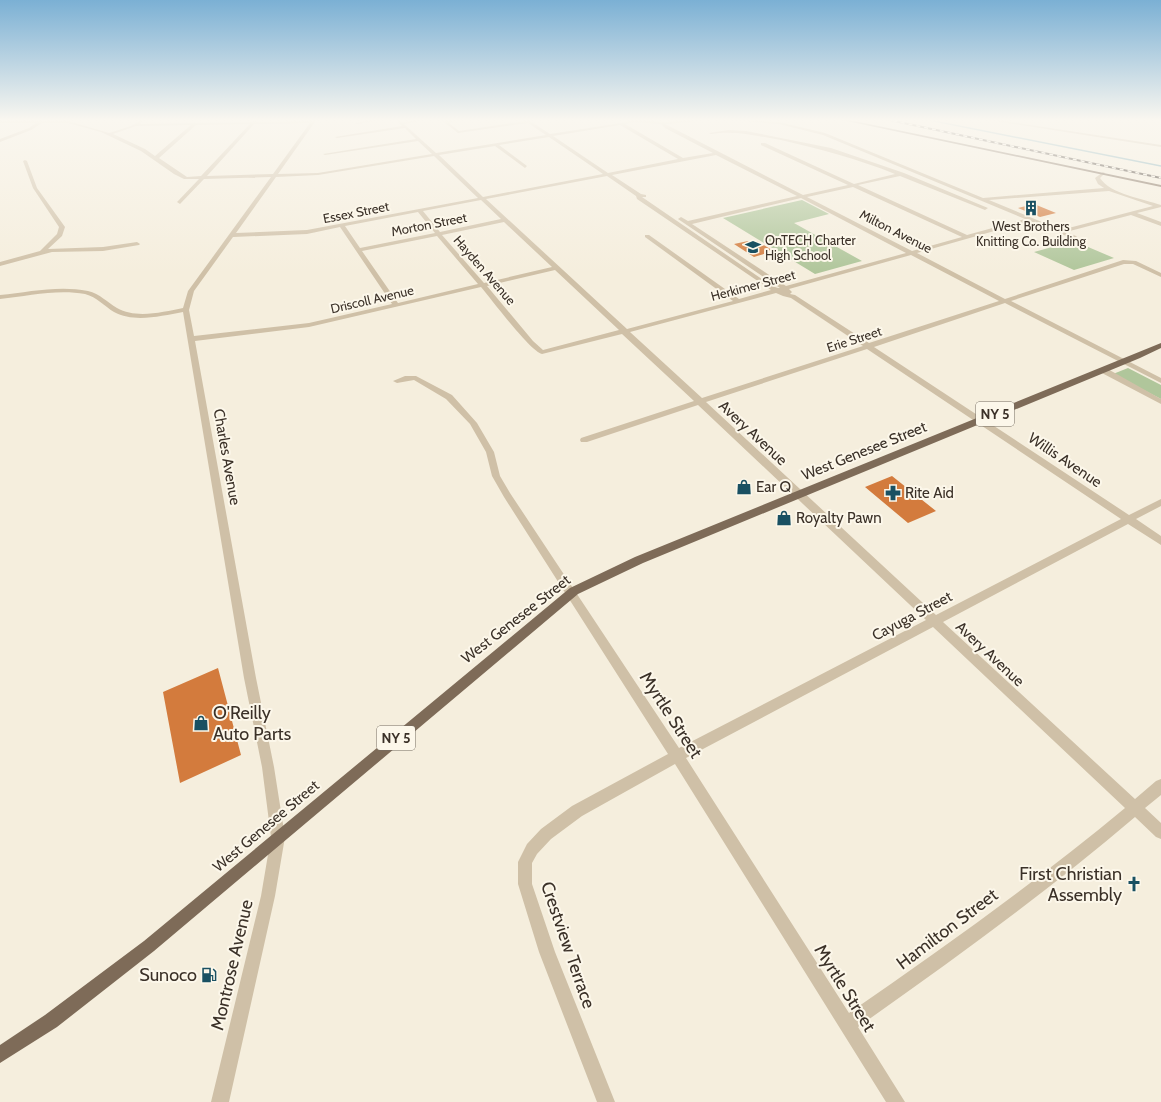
<svg xmlns="http://www.w3.org/2000/svg" width="1161" height="1102" font-family="Cabin,sans-serif">
<style>
.green{fill:#b0c69b}
.lines{fill:none;stroke-linecap:round;stroke-linejoin:round}
.stream{stroke:#78a9b6;stroke-width:1.5}
.building{fill:#d37b3d}
.minor{fill:#cfc0a7;fill-rule:evenodd}
.major{fill:#7e6b58;fill-rule:evenodd}
.rail-casing{stroke:#3b3128;stroke-width:2}
.rail{stroke:#fcf7ea;stroke-width:1.5;stroke-dasharray:4;stroke-linecap:butt}
.labels{text-anchor:middle;stroke-width:4;stroke-linejoin:round;paint-order:stroke}
.far-street-label{font-size:13px;fill:#3b3128;stroke:#fcf7ea}
.far-poi-label{font-size:13px;fill:#3b3128;stroke:#fcf7ea}
.shield{fill:#fcf7ea;stroke:#756c62;stroke-width:1}
.shield-label{font-size:14px;font-weight:bold;fill:#3b3128}
.street-label{font-size:15px;fill:#3b3128;stroke:#fcf7ea}
.poi-label{font-size:15px;fill:#3b3128;stroke:#fcf7ea;text-anchor:start}
.near-poi-label{font-size:18px;fill:#3b3128;stroke:#fcf7ea;text-anchor:end}
.near-street-label{font-size:18px;fill:#3b3128;stroke:#fcf7ea}
</style>
<rect width="100%" height="100%" fill="#f5eedd"/>
<!-- green -->
<path class="green" d="M802,200l27,14 -35,9 68,38 -47,13 -92,-56z
M1074,241l40,17 -40,12 -40,-18z
M1128,368l33,17v14l-48,-25z"/>
<g class="lines">
<!-- stream -->
<path class="stream" d="M924,119l237,47"/>
</g>
<!-- building -->
<path class="building" d="M1034,204l22,9 -16,4 -22,-9z
M748,241l2,2 7,-2 15,9 -7,1 2,2 -13,4 -20,-13z
M892,476l44,35 -28,12 -43,-36z
M218,668l23,87 -61,28 -17,-91z"/>
<g class="lines">
<!-- minor -->
<path class="minor" d="M255,119l3,1 -1,2 55,-1 1,-2h4l-39,55 40,-1 114,-19 -14,-13 -93,14 -2,-1 93,-15 -11,-11 -68,10 -2,-1 67,-11 -7,-7h4l3,3 28,-3 -26,5 32,29 110,-18 -18,-12 -70,10 -18,-14 6,2 18,-2 -15,4 10,8 66,-10 -3,-2h5l23,15 71,-11 7,-2 -2,-1 1,-1 37,3 39,-3 -12,3 -26,2 138,71 45,-10 -87,-40v-2h4l89,41 41,-10c-37,-15 -75,-25 -114,-34 -24,-4 -46,-10 -70,-6l-2,-1 20,-3 17,1 85,17 73,25 84,35 -3,2 -85,-34 -42,9 109,50 58,-16 -202,-84 -44,-11 -66,-5 66,3 46,11 158,65 121,-10 -6,-4 -3,-6 8,-6 2,1 -5,5c10,16 44,21 61,27v2l-24,6 24,9v4l-30,-11 -65,17 10,4 1,1 -3,2 -45,-18 -112,32 88,46 118,-39 13,1 25,12v4l-28,-13h-9l-113,37 150,77v5l-156,-80 -131,44 255,168 32,-16v7l-25,13 25,17v9l-33,-21 -185,98 192,177 21,-18 5,-2v16l-16,13 16,15v16l-5,-2 -21,-20c-88,75 -182,143 -277,210l47,75h-19l-211,-338 -93,52 -31,23 -14,15 -5,9v21l23,68 60,150h-18l-58,-150 -21,-68v-22l9,-18 14,-15 31,-23 96,-52 -164,-257 -12,-21 -6,-24 -16,-28 -24,-25 -32,-19 -17,3 -4,-2 12,-5h11l36,19 25,28 17,29 6,24 10,17 169,255 247,-128 -228,-215 -111,37h-6l-1,-2 1,-2 113,-37 -72,-67 -80,20c-12,-3 -50,-54 -61,-67l-172,40 -114,14 61,337 18,89 11,70 -10,59 -46,206h-18l50,-206 10,-59 -9,-70 -18,-89 -61,-366c-22,4 -49,11 -69,0 -10,-6 -17,-15 -29,-18 -28,-5 -57,2 -85,5v-4c29,-3 59,-10 88,-4 12,3 19,11 29,17 19,11 46,4 66,0l5,-17 83,-114 -67,2 -24,25 -3,-2 1,-1 21,-22h-15l-10,-5 -33,-23 -40,-19 -33,-9h-26l-11,7 -31,12v-3l29,-11 7,-5h-36v-2h68l41,12 22,-7 10,-6 2,1 -3,3 112,-2zM634,122l27,2 4,4 48,25 -30,5 -58,-34zM310,123l-37,51 -66,2 47,-52zM250,124l-49,52 -14,1 -28,-19 37,-33zM191,125l-36,31 -10,-7 -32,-15 23,-8zM620,125l58,34 -70,14 -55,-37zM549,137l54,37 -120,23 -44,-42 56,-9 30,22 2,-2 -28,-21zM716,155l81,41 -109,25 -7,-4 -3,2 102,69h-2l-6,-2 -130,-89h4v-2l-5,-1 -29,-19zM434,156l44,42 -171,32 -71,3 40,-56 42,-2zM607,176l29,20 1,3 134,91 -32,9 -90,-64h-4v2l88,64 -106,28 -141,-130zM853,187l109,50 -50,14 -105,-54zM1109,191l44,15 -92,24 -72,-30zM801,198l105,55 -120,33 -94,-62zM481,200l20,19 -61,13 -17,-21zM418,212l17,21 -75,15 -15,-22zM504,222l48,45 -68,16 -42,-48zM340,227l52,77 -83,19 -115,13 -5,-26 5,-19 39,-54 74,-3zM437,236l41,48 -80,19 -36,-52zM911,255l88,46 -130,42 -74,-48 -5,-1 2,-2 -3,-3zM555,270l64,60 -76,20 -10,-9 -46,-55zM776,293l7,3 8,2 72,48 -161,52 -72,-66zM867,349l254,170 -185,96 -230,-213zM933,627l192,181c-88,73 -182,140 -276,205l-163,-255z
M376,119h11l-30,5 -2,-1z
M982,119h10l169,26v2z
M25,160l2,1 10,27 28,39 -3,9 -14,13 55,-2 34,-5 3,2 -1,1 -36,6 -51,1 -52,14v-4l40,-11 17,-17 2,-7 -26,-39 -10,-27z
M1100,368h6l55,31v5l-61,-32z"/>
<!-- major -->
<path class="major" d="M837,119h8l316,66v2z
M1161,343v5l-21,10 -497,205 -65,31 -424,357 -97,76 -57,36v-18l45,-30 99,-74 426,-353 65,-31z"/>
<defs>
<path id="rail" d="M885,119l276,59"/>
</defs>
<!-- rail casing -->
<use href="#rail" class="rail-casing"/>
<!-- rail -->
<use href="#rail" class="rail"/>
</g>
<!-- sky -->
<linearGradient id="sky" x2="0" y2="1"><stop stop-color="#7bb0d4"/><stop offset="0.44" stop-color="#faf7f0"/><stop offset="1" stop-color="#faf7f0" stop-opacity="0"/></linearGradient>
<rect width="1161" height="273" fill="url(#sky)"/>
<!-- icons -->
<defs>
<symbol id="building-bare" viewBox="-9 -9 18 18"><path d="M-4-6H4V6H1V3H-1V6H-4ZM-2.5-4.3h1.7v1.8h-1.7ZM.8-4.3h1.7v1.8H.8ZM-2.5-1h1.7V.8h-1.7ZM.8-1h1.7V.8H.8Z" fill="#195062" stroke="#fcf7ea" stroke-width="2.5" paint-order="stroke"/></symbol>
<symbol id="school-bare" viewBox="-9 -9 18 18"><path d="M0-5L7-2L0 1L-7-2ZM-4 1L0 2.5L4 1V4Q0 6-4 4Z" fill="#195062" stroke="#fcf7ea" stroke-width="2.5" paint-order="stroke"/></symbol>
<symbol id="shop-bare" viewBox="-9 -9 18 18"><path d="M-5-2.5h2.3a2.7 3.5 0 0 1 5.4 0H5L5.5 6h-11ZM-1.5-2.5h3a1.5 2.3 0 0 0-3 0Z" fill="#195062" stroke="#fcf7ea" stroke-width="2.5" paint-order="stroke"/></symbol>
<symbol id="pharmacy-bare" viewBox="-9 -9 18 18"><path d="M-2-6h4v4h4v4h-4v4h-4v-4h-4v-4h4Z" fill="#195062" stroke="#fcf7ea" stroke-width="2.5" paint-order="stroke"/></symbol>
<symbol id="church-bare" viewBox="-9 -9 18 18"><path d="M-1.2-6h2.4v3.5h3.3v2.4h-3.3V6h-2.4V-.1h-3.3v-2.4h3.3Z" fill="#195062" stroke="#fcf7ea" stroke-width="2.5" paint-order="stroke"/></symbol>
<symbol id="fuel-bare" viewBox="-9 -9 18 18"><path d="M-5.5-6h7V0h2V4h1.3V-2.5L3-4.5l.8-.8L6-3V5H2.5V1h-1V6h-7ZM-4.2-4.7v3.2H.2V-4.7Z" fill="#195062" stroke="#fcf7ea" stroke-width="2.5" paint-order="stroke"/></symbol>
</defs>
<g fill-rule="evenodd">
<use href="#building-bare" x="1020" y="197" width="22" height="22"/>
<use href="#school-bare" x="742" y="236" width="22" height="22"/>
<use href="#shop-bare" x="733" y="476" width="22" height="22"/>
<use href="#pharmacy-bare" x="882" y="482" width="22" height="22"/>
<use href="#shop-bare" x="773" y="507" width="22" height="22"/>
<use href="#shop-bare" x="190" y="712" width="22" height="22"/>
<use href="#church-bare" x="1123" y="873" width="22" height="22"/>
<use href="#fuel-bare" x="198" y="964" width="22" height="22"/>
</g>
<g class="labels">
<!-- far-street labels -->
<g class="far-street-label">
<text transform="translate(356 212) rotate(-11)" y="5">Essex Street</text>
<text transform="translate(429 224) rotate(-11)" y="5">Morton Street</text>
<text transform="translate(896 231) rotate(27)" y="5">Milton Avenue</text>
<text transform="translate(485 270) rotate(49)" y="5">Hayden Avenue</text>
<text transform="translate(753 285) rotate(-15)" y="5">Herkimer Street</text>
<text transform="translate(372 299) rotate(-13)" y="5">Driscoll Avenue</text>
<text transform="translate(854 339) rotate(-18)" y="5">Erie Street</text>
</g>
<!-- far-poi labels -->
<g class="far-poi-label">
<text x="1031" y="231">West Brothers<tspan x="1031" dy="15">Knitting Co. Building</tspan></text>
<text x="765" y="245" text-anchor="start">OnTECH Charter<tspan x="765" dy="15">High School</tspan></text>
</g>
<!-- shield labels -->
<g class="shield">
<rect x="976" y="402" width="38" height="24" rx="3"/>
<rect x="377" y="726" width="38" height="24" rx="3"/>
</g>
<g class="shield-label">
<text x="995" y="419">NY 5</text>
<text x="396" y="743">NY 5</text>
</g>
<!-- street labels -->
<g class="street-label">
<text transform="translate(753 433) rotate(43)" y="5">Avery Avenue</text>
<text transform="translate(864 451) rotate(-22)" y="5">West Genesee Street</text>
<text transform="translate(227 457) rotate(80)" y="5">Charles Avenue</text>
<text transform="translate(1065 460) rotate(34)" y="5">Willis Avenue</text>
<text transform="translate(912 616) rotate(-28)" y="5">Cayuga Street</text>
<text transform="translate(516 619) rotate(-38)" y="5">West Genesee Street</text>
<text transform="translate(990 654) rotate(43)" y="5">Avery Avenue</text>
<text transform="translate(266 826) rotate(-40)" y="5">West Genesee Street</text>
</g>
<!-- poi labels -->
<g class="poi-label">
<text x="756" y="492">Ear Q</text>
<text x="905" y="498">Rite Aid</text>
<text x="796" y="523">Royalty Pawn</text>
</g>
<!-- near-poi labels -->
<g class="near-poi-label">
<text x="213" y="719" text-anchor="start">O'Reilly<tspan x="213" dy="21">Auto Parts</tspan></text>
<text x="1122" y="880">First Christian<tspan x="1122" dy="21">Assembly</tspan></text>
<text x="197" y="981">Sunoco</text>
</g>
<!-- near-street labels -->
<g class="near-street-label">
<text transform="translate(671 715) rotate(57)" y="6">Myrtle Street</text>
<text transform="translate(947 929) rotate(-37)" y="6">Hamilton Street</text>
<text transform="translate(568 945) rotate(71)" y="6">Crestview Terrace</text>
<text transform="translate(232 965) rotate(-77)" y="6">Montrose Avenue</text>
<text transform="translate(845 988) rotate(58)" y="6">Myrtle Street</text>
</g>
</g>
</svg>
